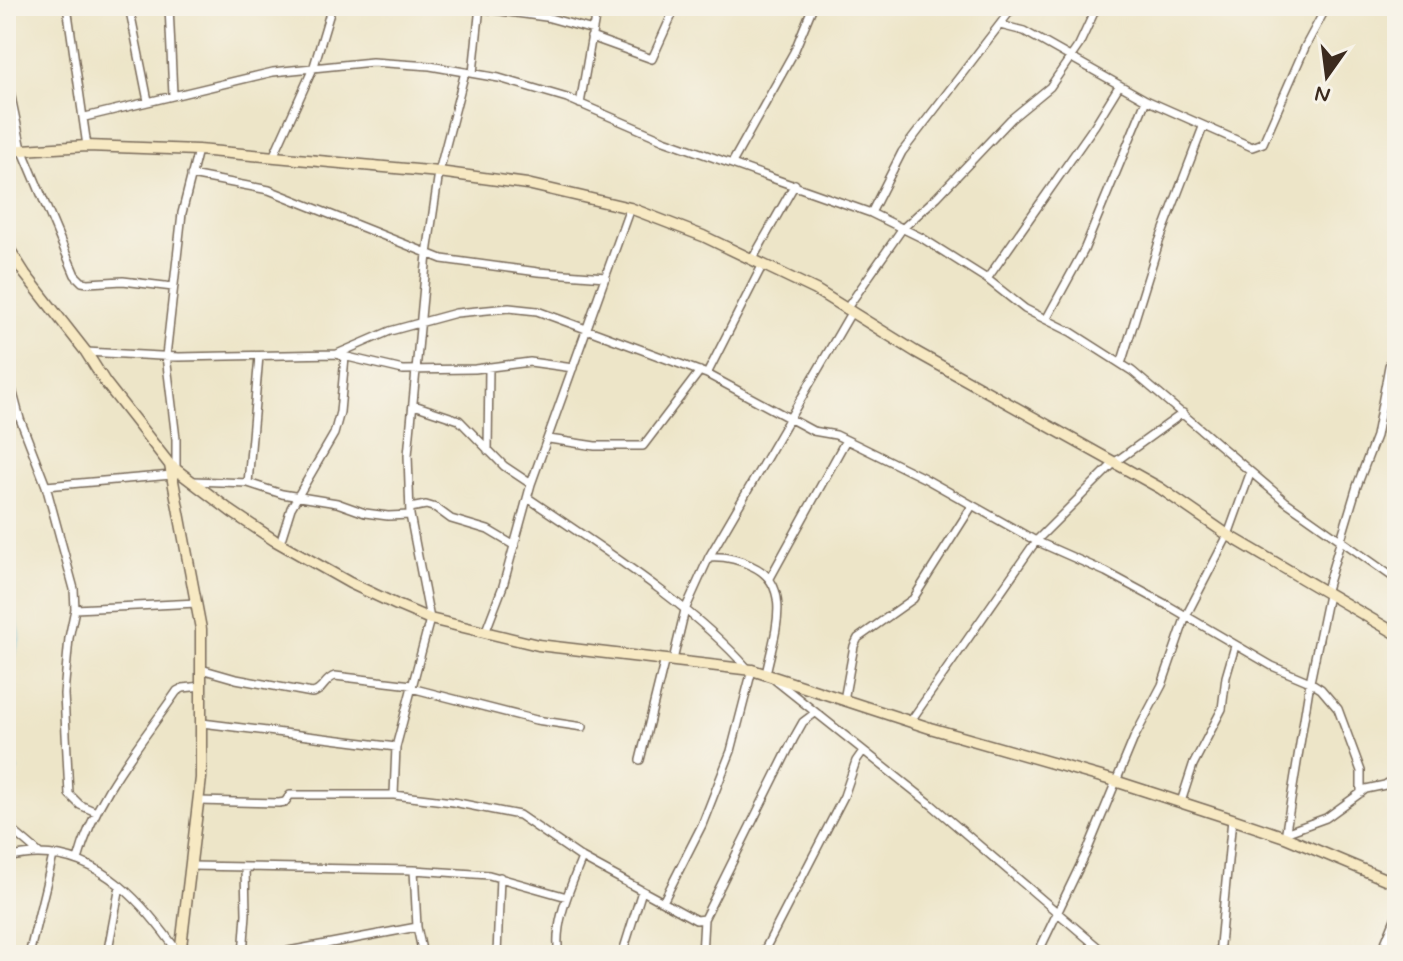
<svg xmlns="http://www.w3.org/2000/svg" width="1403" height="961" font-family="Mynerve,sans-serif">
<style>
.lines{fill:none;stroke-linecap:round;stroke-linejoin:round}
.stream{stroke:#68c1e5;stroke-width:2}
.street-casing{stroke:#796b5a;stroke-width:10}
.secondary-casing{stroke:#796b5a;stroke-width:13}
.street{stroke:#fff;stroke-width:7}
.secondary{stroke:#f7e9c3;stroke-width:10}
</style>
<rect width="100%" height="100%" fill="#f7f3e8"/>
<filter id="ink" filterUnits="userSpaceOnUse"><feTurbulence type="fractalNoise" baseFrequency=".0125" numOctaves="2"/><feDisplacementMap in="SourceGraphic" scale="16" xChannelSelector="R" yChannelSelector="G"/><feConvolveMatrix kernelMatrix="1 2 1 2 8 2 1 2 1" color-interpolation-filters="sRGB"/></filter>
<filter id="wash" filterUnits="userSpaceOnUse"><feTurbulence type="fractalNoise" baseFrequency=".006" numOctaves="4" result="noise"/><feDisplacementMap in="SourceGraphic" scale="32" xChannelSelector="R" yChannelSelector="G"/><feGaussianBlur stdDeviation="1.8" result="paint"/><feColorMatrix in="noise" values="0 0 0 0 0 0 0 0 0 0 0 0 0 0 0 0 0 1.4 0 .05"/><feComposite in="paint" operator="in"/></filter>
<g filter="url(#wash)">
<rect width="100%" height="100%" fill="#ede5c8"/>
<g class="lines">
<!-- stream -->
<path class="stream" d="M6,595l8,14 6,27 -8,26 -6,81 11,27"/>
</g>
</g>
<g filter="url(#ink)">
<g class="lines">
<defs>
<path id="street" d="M67,6l20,140
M129,6l19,95
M169,6l4,89
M479,8l67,9 47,13
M1000,25l24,6 122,69 106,47 11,-4 43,-98 21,-39
M591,37l61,22 24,-53
M6,73l16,76 53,126 7,7 6,1 35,-2 50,6
M473,73l7,-67
M580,104l17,-98
M85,117l188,-45 99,-10 58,4 69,12 68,20 97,42 207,73 51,25 65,41 38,30 46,23 61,39 153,130 112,79
M273,157l41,-91 18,-60
M732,163l62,-111 19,-46
M191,175l78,15 173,69 96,13 68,5
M871,213l31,-61 112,-146
M753,258l42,-74
M987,279l108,-154 24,-39
M847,308l55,-79 35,-32 74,-78 39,-32 29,-42 18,-39
M1047,318l37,-68 62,-150
M86,352l93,5 158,-3 53,-23 66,-18 53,-5 28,3 22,8 148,55 106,57 23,4 23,11 65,32 112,63 70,31 63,34 103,60 38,16 11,7 17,20 23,62v22
M339,355l64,15 72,-1 55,-7 43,6
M1121,364l38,-122 44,-115
M6,367l14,52 26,67 28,103 1,20 -6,29 -5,56 5,100 11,11 16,7
M707,374l56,-110
M414,405l45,15 45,46 27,18
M549,439l46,7h48l57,-75
M488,451l1,-84
M176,470v-31l-10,-83 16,-143 16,-63
M193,481l55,2 34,11 55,9 28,10 23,3 22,-1
M248,483l11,-127
M46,486l126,-11
M528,498c73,50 162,105 220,171
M410,508l16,-3 10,3 15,11 37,11 27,16
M280,543l11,-35 43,-74 6,-22 5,-55
M709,557c15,-1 29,2 43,9 43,19 21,72 14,108
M770,578l76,-138
M1325,593l32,-107 19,-50 13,-70 8,-23
M75,609l122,-6
M485,633l18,-47 28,-102 99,-276
M673,660l12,-50 24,-53 143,-246
M201,669l35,10 76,14c11,-1 12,-14 23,-17l77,9
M775,680l157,125 175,150
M411,688l125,32 47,7
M844,700l10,-54 4,-8 55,-39 59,-93
M910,722l126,-181 79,-79 68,-49
M202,723l194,24
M640,760l25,-101
M394,795l2,-48 34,-128 -20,-104 -2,-60 19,-201 12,-82 26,-100
M199,801l80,2 6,-1 5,-7h104l59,7 66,13 63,43 114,62 8,-1
M1181,802l12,-37 29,-56 4,-32 9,-31
M6,825l33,28
M1285,833l41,-15 40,-29 19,-4 12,-8
M1285,837l25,-155 18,-87
M6,858c10,-2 21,-4 31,-4 65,-1 109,52 143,101
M78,860c17,-64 62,-115 99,-169l6,-3 19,-2
M190,866l224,4 75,5 78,22
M414,870l3,57 6,28
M663,902l39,-77 29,-74 21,-81
M180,947l48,8
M29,955l24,-99
M107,955l13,-69
M243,955l3,-41 -1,-46
M267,955l150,-28
M497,955l3,-78
M559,955c-6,-31 12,-69 23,-97
M622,955l20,-64
M702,955l2,-36 90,-181 9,-16 12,-9
M746,955l13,-1 5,-3 80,-155 12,-35 7,-10
M1037,955l51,-106 46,-111 28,-53 24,-69 42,-81 22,-61
M1219,955l13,-136
M1380,955l17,-41"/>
<path id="secondary" d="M6,151l81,-5 111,4 241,22 88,12 103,24 73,28 113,54 100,62 244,136 68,47 169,99
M6,244l19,30 61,78 19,30 65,83 62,47 42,28 76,43 47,22 33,14 108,26 214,25 178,58 185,53 117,38 53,18 112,47
M170,465l31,164v149l-21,177"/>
</defs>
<!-- street casing -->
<use href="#street" class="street-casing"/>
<!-- secondary casing -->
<use href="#secondary" class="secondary-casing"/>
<!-- street -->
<use href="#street" class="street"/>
<!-- secondary -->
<use href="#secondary" class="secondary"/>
</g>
</g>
<!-- margin -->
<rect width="1403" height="961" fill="none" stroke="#f7f3e8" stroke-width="32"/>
<!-- north arrow -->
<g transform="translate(1327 76) rotate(194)" stroke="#f7f3e8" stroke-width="6" paint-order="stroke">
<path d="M0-6L14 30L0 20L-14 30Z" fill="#3b2a1e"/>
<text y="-12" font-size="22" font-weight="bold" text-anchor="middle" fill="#3b2a1e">N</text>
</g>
</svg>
